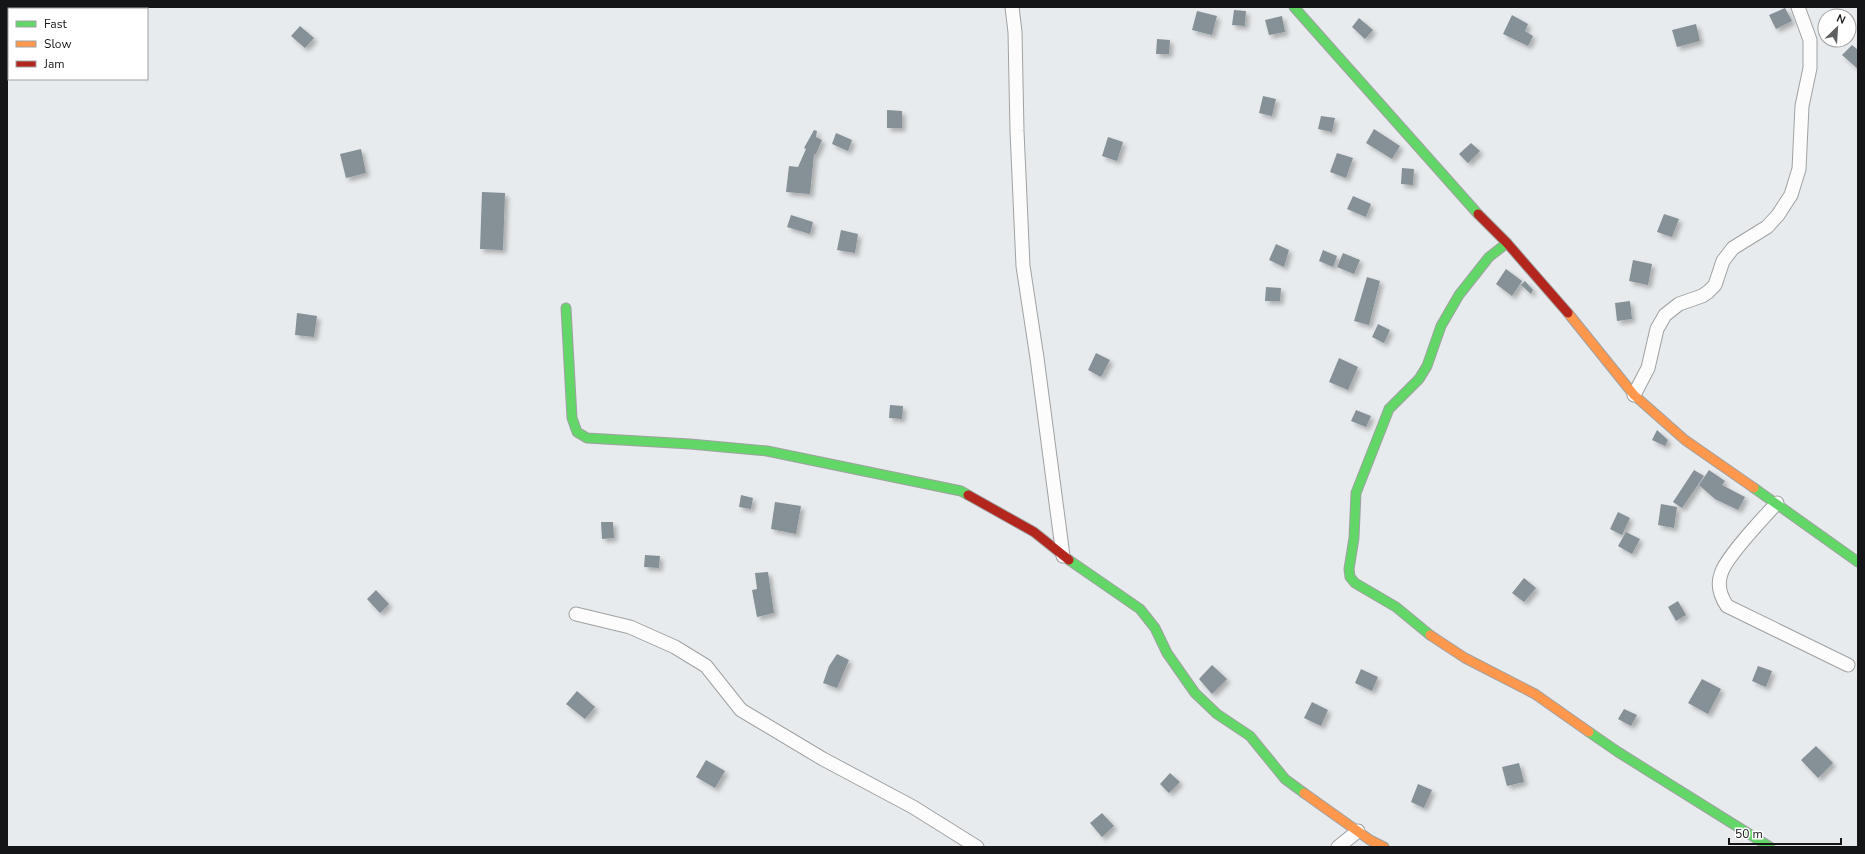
<svg xmlns="http://www.w3.org/2000/svg" width="1865" height="854" font-family="'Nunito Sans',sans-serif">
<style>
.building{fill:#859097;filter:url(#shadow)}
.lines{fill:none;stroke-linecap:round;stroke-linejoin:round}
.street-casing{stroke:#9fa1a2;stroke-width:15}
.fast-casing{stroke:#9fa1a2;stroke-width:11}
.slow-casing{stroke:#9fa1a2;stroke-width:11}
.jam-casing{stroke:#9fa1a2;stroke-width:11}
.street{stroke:#fcfcfc;stroke-width:13}
.fast{stroke:#63d668;stroke-width:9}
.slow{stroke:#ff974d;stroke-width:9}
.jam{stroke:#b3261e;stroke-width:9}
</style>
<defs>
<filter id="shadow"><feDropShadow dx="3.5" dy="3.5" stdDeviation="2" flood-color="#0004"/></filter>
</defs>
<rect width="100%" height="100%" fill="#e8ebed"/>
<!-- building -->
<path class="building" d="M1785,8l7,13 -16,8 -7,-14z
M1234,10l12,1 -1,15 -13,-1z
M1197,11l20,5 -5,19 -20,-5z
M1512,15l16,9 -3,7 8,5 -5,10 -25,-12z
M1282,16l3,16 -16,3 -4,-15z
M1359,18l14,12 -8,9 -13,-12z
M1696,24l4,17 -23,6 -5,-17z
M300,26l14,12 -9,10 -14,-12z
M1157,39l13,1 -1,14h-13z
M1852,45l6,5v19l-16,-14z
M1263,96l13,3 -4,17 -13,-3z
M887,110l15,1v17h-15z
M1321,116l14,2 -3,14 -14,-3z
M1374,129l26,17 -8,13 -26,-16z
M814,130l3,1 -1,6 6,3 -6,14h-2l-4,40 -24,-2 3,-26 9,1 8,-18 -2,-1z
M836,133l16,7 -4,11 -16,-7z
M1108,137l15,5 -6,19 -15,-5z
M1471,143l9,8 -12,12 -9,-9z
M361,149l5,24 -20,5 -6,-24z
M1337,153l16,5 -7,20 -16,-6z
M1402,168l12,1 -1,16 -12,-1z
M482,192l23,1 -2,57 -23,-1z
M1353,196l18,8 -5,13 -19,-8z
M1664,214l15,5 -7,18 -15,-5z
M791,215l22,7 -3,12 -23,-7z
M841,230l17,4 -3,19 -18,-3z
M1276,244l13,6 -5,17 -15,-7z
M1323,250l14,6 -4,11 -14,-6z
M1343,253l17,7 -6,14 -17,-7z
M1633,260l19,4 -4,21 -19,-4z
M1506,269l16,12 -10,15 -16,-12z
M1367,277l13,4 -11,44 -15,-4z
M1525,281l8,9 -2,4 -10,-9z
M1266,287l15,1 -1,13h-15z
M1630,301l2,18 -15,2 -2,-18z
M297,313l20,3 -3,21 -19,-2z
M1378,324l12,6 -6,13 -12,-6z
M1096,353l14,7 -9,17 -13,-7z
M1339,358l19,9 -10,23 -19,-8z
M890,405l13,1 -1,13 -13,-1z
M1356,410l15,6 -5,11 -15,-6z
M1657,430l11,10 -3,6 -13,-6z
M1694,470l10,6 -22,32 -9,-6z
M1709,470l16,11 -3,4 23,12 -7,13 -23,-11 -16,-14z
M741,495l12,3 -2,11 -12,-2z
M775,502l26,4 -5,28 -25,-5z
M1661,504l16,3 -3,21 -16,-3z
M1618,512l12,6 -8,17 -12,-6z
M601,522h12l1,16 -12,1z
M1626,532l14,7 -8,15 -14,-8z
M645,555l15,1 -1,12 -15,-1z
M768,572l6,41 -17,4 -5,-27 5,-1 -2,-16z
M1524,578l12,10 -12,14 -12,-9z
M376,590l13,14 -9,9 -13,-14z
M1678,601l8,14 -10,6 -8,-14z
M837,654l12,6 -12,28 -14,-5 6,-17z
M1212,665l15,14 -15,15 -13,-15z
M1758,666l14,5 -6,16 -14,-6z
M1361,669l17,8 -6,14 -17,-8z
M1702,679l19,10 -13,25 -20,-11z
M577,691l18,16 -10,12 -19,-15z
M1312,702l16,8 -7,16 -17,-8z
M1624,709l13,6 -6,11 -13,-7z
M1816,746l17,17 -15,15 -17,-18z
M706,760l19,11 -10,17 -19,-11z
M1519,763l5,19 -17,4 -5,-19z
M1170,773l10,9 -11,11 -9,-9z
M1418,784l14,6 -8,18 -13,-6z
M1102,813l12,13 -12,11 -12,-14z"/>
<g class="lines">
<defs>
<path id="street" d="M1012,7l3,25 2,99 6,135 14,92 26,198
M1634,395l14,-27 9,-39 8,-14 14,-11 23,-8 6,-4 7,-7 8,-24 10,-13 34,-21 11,-12 13,-20 8,-26 3,-63 8,-38v-28l-12,-33
M1777,503c-13,14 -52,55 -56,71 -4,11 0,23 6,32l121,59
M576,614l54,13 45,20 31,19 35,44 82,49 90,48 64,40
M1338,847l20,-16"/>
<path id="fast" d="M1294,7l184,207
M566,308l6,110 5,14 10,6 103,6 77,7 194,40 7,4
M1754,488l104,74
M1069,560l71,49 15,19 12,25 28,40 22,21 33,22 35,43 19,14
M1430,635l-34,-28 -41,-24 -5,-6 -1,-8 5,-31 2,-45 33,-84 30,-30 8,-13 14,-40 18,-31 30,-38 18,-14
M1589,732l29,20 152,95"/>
<path id="slow" d="M1568,313l66,82 51,45 69,48
M1430,635l35,23 70,36 54,38
M1304,793l66,47 14,7"/>
<path id="jam" d="M1478,214l29,29 61,70
M968,495l66,37 35,28"/>
</defs>
<!-- street casing -->
<use href="#street" class="street-casing"/>
<!-- fast casing -->
<use href="#fast" class="fast-casing"/>
<!-- slow casing -->
<use href="#slow" class="slow-casing"/>
<!-- jam casing -->
<use href="#jam" class="jam-casing"/>
<!-- street -->
<use href="#street" class="street"/>
<!-- fast -->
<use href="#fast" class="fast"/>
<!-- slow -->
<use href="#slow" class="slow"/>
<!-- jam -->
<use href="#jam" class="jam"/>
</g>
<!-- border -->
<rect width="1865" height="854" fill="none" stroke="#141516" stroke-width="16"/>
<!-- legend -->
<rect x="8" y="8" width="140" height="72" fill="#ffffff" stroke="#a1a1a2"/>
<rect x="16" y="21" width="20" height="6" fill="#63d668" stroke="#a1a1a2"/>
<text x="44" y="28" font-size="12" fill="#141516">Fast</text>
<rect x="16" y="41" width="20" height="6" fill="#ff974d" stroke="#a1a1a2"/>
<text x="44" y="48" font-size="12" fill="#141516">Slow</text>
<rect x="16" y="61" width="20" height="6" fill="#b3261e" stroke="#a1a1a2"/>
<text x="44" y="68" font-size="12" fill="#141516">Jam</text>
<!-- north arrow -->
<g transform="translate(1837 28) rotate(25)"><circle r="19" fill="#ffffff" stroke="#a1a1a2"/>
<path d="M0-3L7 15L0 10L-7 15Z" fill="#5e6061"/>
<text y="-6" font-size="11" font-weight="bold" text-anchor="middle" fill="#141516">N</text>
</g>
<!-- scale -->
<path d="M1729 838v6h112v-6" fill="none" stroke="#141516" stroke-width="2"/>
<text x="1735" y="838" font-size="12" fill="#141516" stroke="#ffffff" stroke-width="3" paint-order="stroke">50 m</text>
</svg>
